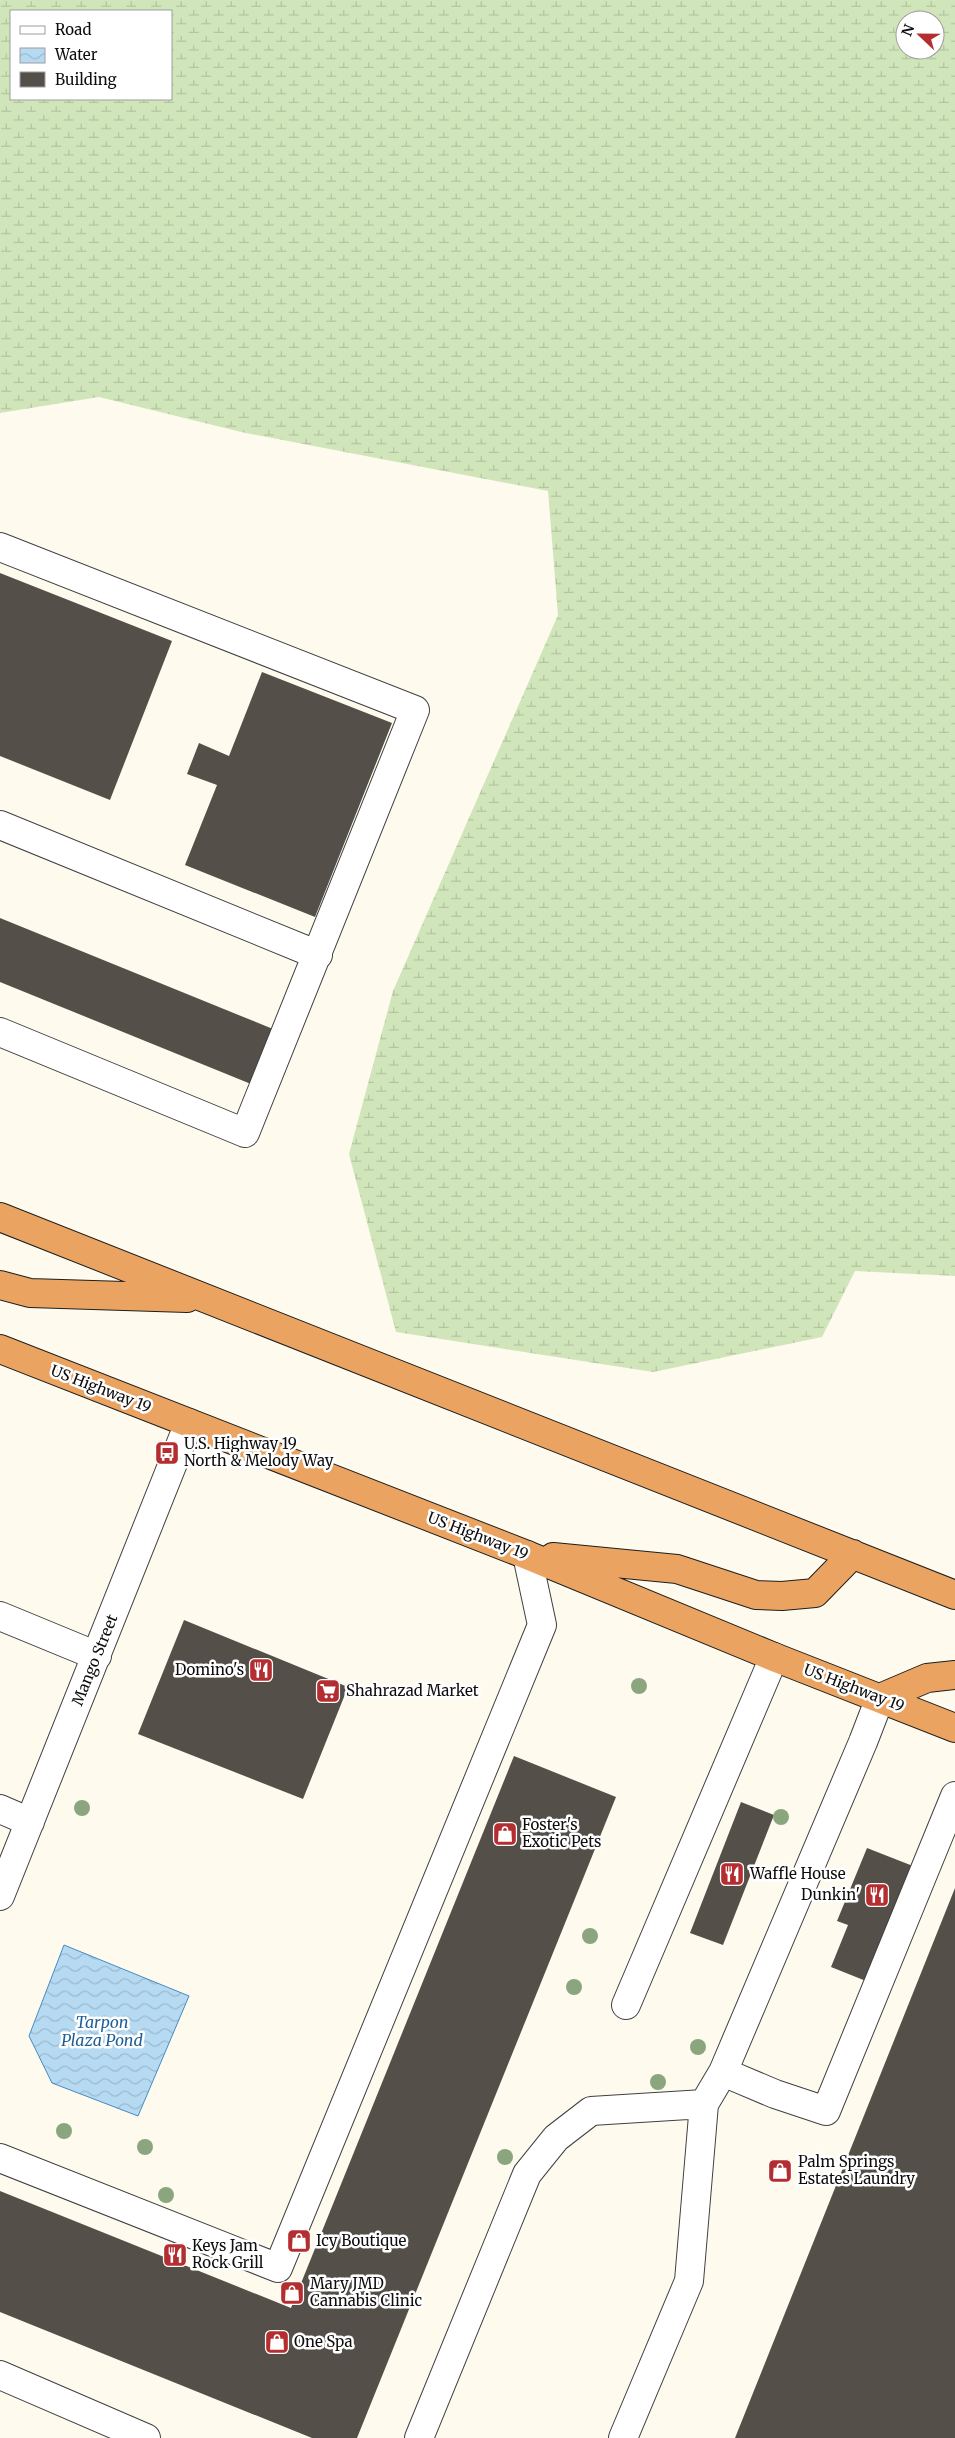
<svg xmlns="http://www.w3.org/2000/svg" width="955" height="2438" font-family="Merriweather,serif">
<style>
.wetland{fill:url(#wetland-marsh);fill-rule:evenodd}
.water{fill:url(#water-waves);stroke:#428cc4}
.building{fill:#554f4a}
.lines{fill:none;stroke-linecap:round;stroke-linejoin:round}
.minor-casing{stroke:#404040;stroke-width:30}
.highway-casing{stroke:#1e1e1e;stroke-width:30}
.minor{stroke:#fff;stroke-width:28}
.highway{stroke:#eaa360;stroke-width:28}
.tree{fill:#8ba67e}
.labels{text-anchor:middle;stroke-width:5;stroke-linejoin:round;paint-order:stroke}
.street-label{font-size:15px;fill:#0d0d0d;stroke:#fff}
.poi-label{font-size:15px;fill:#0d0d0d;stroke:#fff;text-anchor:start}
.water-label{font-size:16px;font-style:italic;fill:#1f5e96;stroke:#fff}
</style>
<defs>
<pattern id="wetland-marsh" width="20" height="14" patternUnits="userSpaceOnUse" patternTransform="scale(1.25)"><rect width="20" height="14" fill="#d0e6ba"/><path d="M1 5h8M5 5V1M11 12h8M15 12V8" fill="none" stroke="#b1c49f"/></pattern>
<pattern id="water-waves" width="16" height="10" patternUnits="userSpaceOnUse" patternTransform="scale(1.25)"><rect width="16" height="10" fill="#b6daf2"/><path d="M0 5q4-4 8 0t8 0" fill="none" stroke="#9bbace"/></pattern>
</defs>
<rect width="100%" height="100%" fill="#fefbee"/>
<!-- wetland -->
<path class="wetland" d="M0,0h955v1276l-100,-5 -33,66 -169,35 -257,-40 -47,-178 44,-163 165,-376 -10,-124 -307,-59 -142,-35 -99,16zM171,11v88h-160v-88zM905,20h30v30h-30z"/>
<!-- water -->
<path class="water" d="M64,1945l125,51 -51,120 -86,-33 -23,-47z"/>
<!-- building -->
<path class="building" d="M0,573l172,68 -62,159 -110,-44z
M262,672l130,51 -77,194 -130,-52 32,-80 -30,-11 12,-31 30,13z
M0,918l273,111 -22,55 -251,-102z
M184,1620l164,67 -45,112 -165,-65z
M514,1756l102,41 -259,641h-45l-312,-126v-121l291,117z
M741,1802l33,13 -51,130 -33,-12z
M867,1848l51,20 -47,115 -40,-16 17,-42 -11,-4z
M955,1888v550h-220z"/>
<g class="lines">
<defs>
<path id="minor" d="M0,547l415,163 -170,423 -245,-101
M0,825l318,130
M0,1616l97,40
M0,1809l30,13
M0,1896l189,-473
M626,2005l148,-348
M723,2072l52,22 51,17 129,-315
M0,2158l278,110 264,-643 -15,-70
M0,2375l146,63
M419,2438l108,-264 29,-36 35,-27 113,-7
M623,2438l66,-157 15,-177 19,-32 140,-330 17,-44"/>
<path id="highway" d="M0,1217l955,378
M0,1285l30,8 157,5
M0,1349l527,206 247,102 181,71
M553,1557l124,12 79,26 26,1 33,-3 38,-39
M880,1698l47,-20 28,-3"/>
</defs>
<!-- minor casing -->
<use href="#minor" class="minor-casing"/>
<!-- highway casing -->
<use href="#highway" class="highway-casing"/>
<!-- minor -->
<use href="#minor" class="minor"/>
<!-- highway -->
<use href="#highway" class="highway"/>
</g>
<!-- trees -->
<g class="tree">
<circle cx="639" cy="1686" r="8"/>
<circle cx="82" cy="1808" r="8"/>
<circle cx="781" cy="1817" r="8"/>
<circle cx="590" cy="1936" r="8"/>
<circle cx="574" cy="1987" r="8"/>
<circle cx="698" cy="2047" r="8"/>
<circle cx="658" cy="2082" r="8"/>
<circle cx="64" cy="2131" r="8"/>
<circle cx="145" cy="2147" r="8"/>
<circle cx="505" cy="2157" r="8"/>
<circle cx="166" cy="2195" r="8"/>
</g>
<!-- icons -->
<defs>
<symbol id="bus-square" viewBox="-11 -11 22 22"><rect x="-9" y="-9" width="18" height="18" rx="4" fill="#b42e31" stroke="#fff"/><path d="M-5-6H5V4H4V6H2V4H-2V6H-4V4H-5ZM-3.5-4V0h7V-4ZM-3.5 1.2v1.5H-2V1.2ZM2 1.2v1.5H3.5V1.2Z" fill="#fff"/></symbol>
<symbol id="restaurant-square" viewBox="-11 -11 22 22"><rect x="-9" y="-9" width="18" height="18" rx="4" fill="#b42e31" stroke="#fff"/><path d="M-5-6h1v4h1v-4h1v4h1v-4h1v5L-1.5 .5V6h-2V.5L-5-1ZM5-6V6H3V1.5H1.5Q1.5-4 5-6Z" fill="#fff"/></symbol>
<symbol id="supermarket-square" viewBox="-11 -11 22 22"><rect x="-9" y="-9" width="18" height="18" rx="4" fill="#b42e31" stroke="#fff"/><path d="M-6-5.5h2.5l.6 2H6L4.5 2H-2.5L-4.4-4H-6ZM-1.5 3.2a1.3 1.3 0 1 0 .1 0ZM3 3.2a1.3 1.3 0 1 0 .1 0Z" fill="#fff"/></symbol>
<symbol id="shop-square" viewBox="-11 -11 22 22"><rect x="-9" y="-9" width="18" height="18" rx="4" fill="#b42e31" stroke="#fff"/><path d="M-5-2.5h2.3a2.7 3.5 0 0 1 5.4 0H5L5.5 6h-11ZM-1.5-2.5h3a1.5 2.3 0 0 0-3 0Z" fill="#fff"/></symbol>
</defs>
<g fill-rule="evenodd">
<use href="#bus-square" x="153" y="1439" width="28" height="28"/>
<use href="#restaurant-square" x="247" y="1656" width="28" height="28"/>
<use href="#supermarket-square" x="314" y="1677" width="28" height="28"/>
<use href="#shop-square" x="491" y="1820" width="28" height="28"/>
<use href="#restaurant-square" x="718" y="1860" width="28" height="28"/>
<use href="#restaurant-square" x="863" y="1881" width="28" height="28"/>
<use href="#shop-square" x="766" y="2157" width="28" height="28"/>
<use href="#shop-square" x="285" y="2227" width="28" height="28"/>
<use href="#restaurant-square" x="161" y="2241" width="28" height="28"/>
<use href="#shop-square" x="278" y="2279" width="28" height="28"/>
<use href="#shop-square" x="263" y="2328" width="28" height="28"/>
</g>
<g class="labels">
<!-- street labels -->
<g class="street-label">
<text transform="translate(101 1389) rotate(21)" y="5">US Highway 19</text>
<text transform="translate(478 1536) rotate(21)" y="5">US Highway 19</text>
<text transform="translate(95 1660) rotate(-68)" y="5">Mango Street</text>
<text transform="translate(854 1688) rotate(21)" y="5">US Highway 19</text>
</g>
<!-- poi labels -->
<g class="poi-label">
<text x="184" y="1449">U.S. Highway 19<tspan x="184" dy="17">North &amp; Melody Way</tspan></text>
<text x="244" y="1675" text-anchor="end">Domino's</text>
<text x="346" y="1696">Shahrazad Market</text>
<text x="522" y="1830">Foster's<tspan x="522" dy="17">Exotic Pets</tspan></text>
<text x="750" y="1879">Waffle House</text>
<text x="860" y="1900" text-anchor="end">Dunkin'</text>
<text x="798" y="2167">Palm Springs<tspan x="798" dy="17">Estates Laundry</tspan></text>
<text x="316" y="2246">Icy Boutique</text>
<text x="192" y="2251">Keys Jam<tspan x="192" dy="17">Rock Grill</tspan></text>
<text x="310" y="2289">Mary JMD<tspan x="310" dy="17">Cannabis Clinic</tspan></text>
<text x="294" y="2347">One Spa</text>
</g>
<!-- water labels -->
<g class="water-label">
<text x="102" y="2028">Tarpon<tspan x="102" dy="18">Plaza Pond</tspan></text>
</g>
</g>
<!-- legend -->
<rect x="10" y="10" width="162" height="90" fill="#ffffff" stroke="#9e9e9e"/>
<rect x="20" y="26" width="25" height="8" fill="#ffffff" stroke="#9e9e9e"/>
<text x="55" y="35" font-size="15" fill="#0d0d0d">Road</text>
<rect x="20" y="48" width="25" height="15" fill="url(#water-waves)" stroke="#9e9e9e"/>
<text x="55" y="60" font-size="15" fill="#0d0d0d">Water</text>
<rect x="20" y="72" width="25" height="15" fill="#554f4a" stroke="#9e9e9e"/>
<text x="55" y="85" font-size="15" fill="#0d0d0d">Building</text>
<!-- north arrow -->
<g transform="translate(920 35) rotate(292)"><circle r="24" fill="#ffffff" stroke="#9e9e9e"/>
<path d="M0-4L9 19L0 12L-9 19Z" fill="#b42e31"/>
<text y="-8" font-size="14" font-weight="bold" text-anchor="middle" fill="#0d0d0d">N</text>
</g>
</svg>
